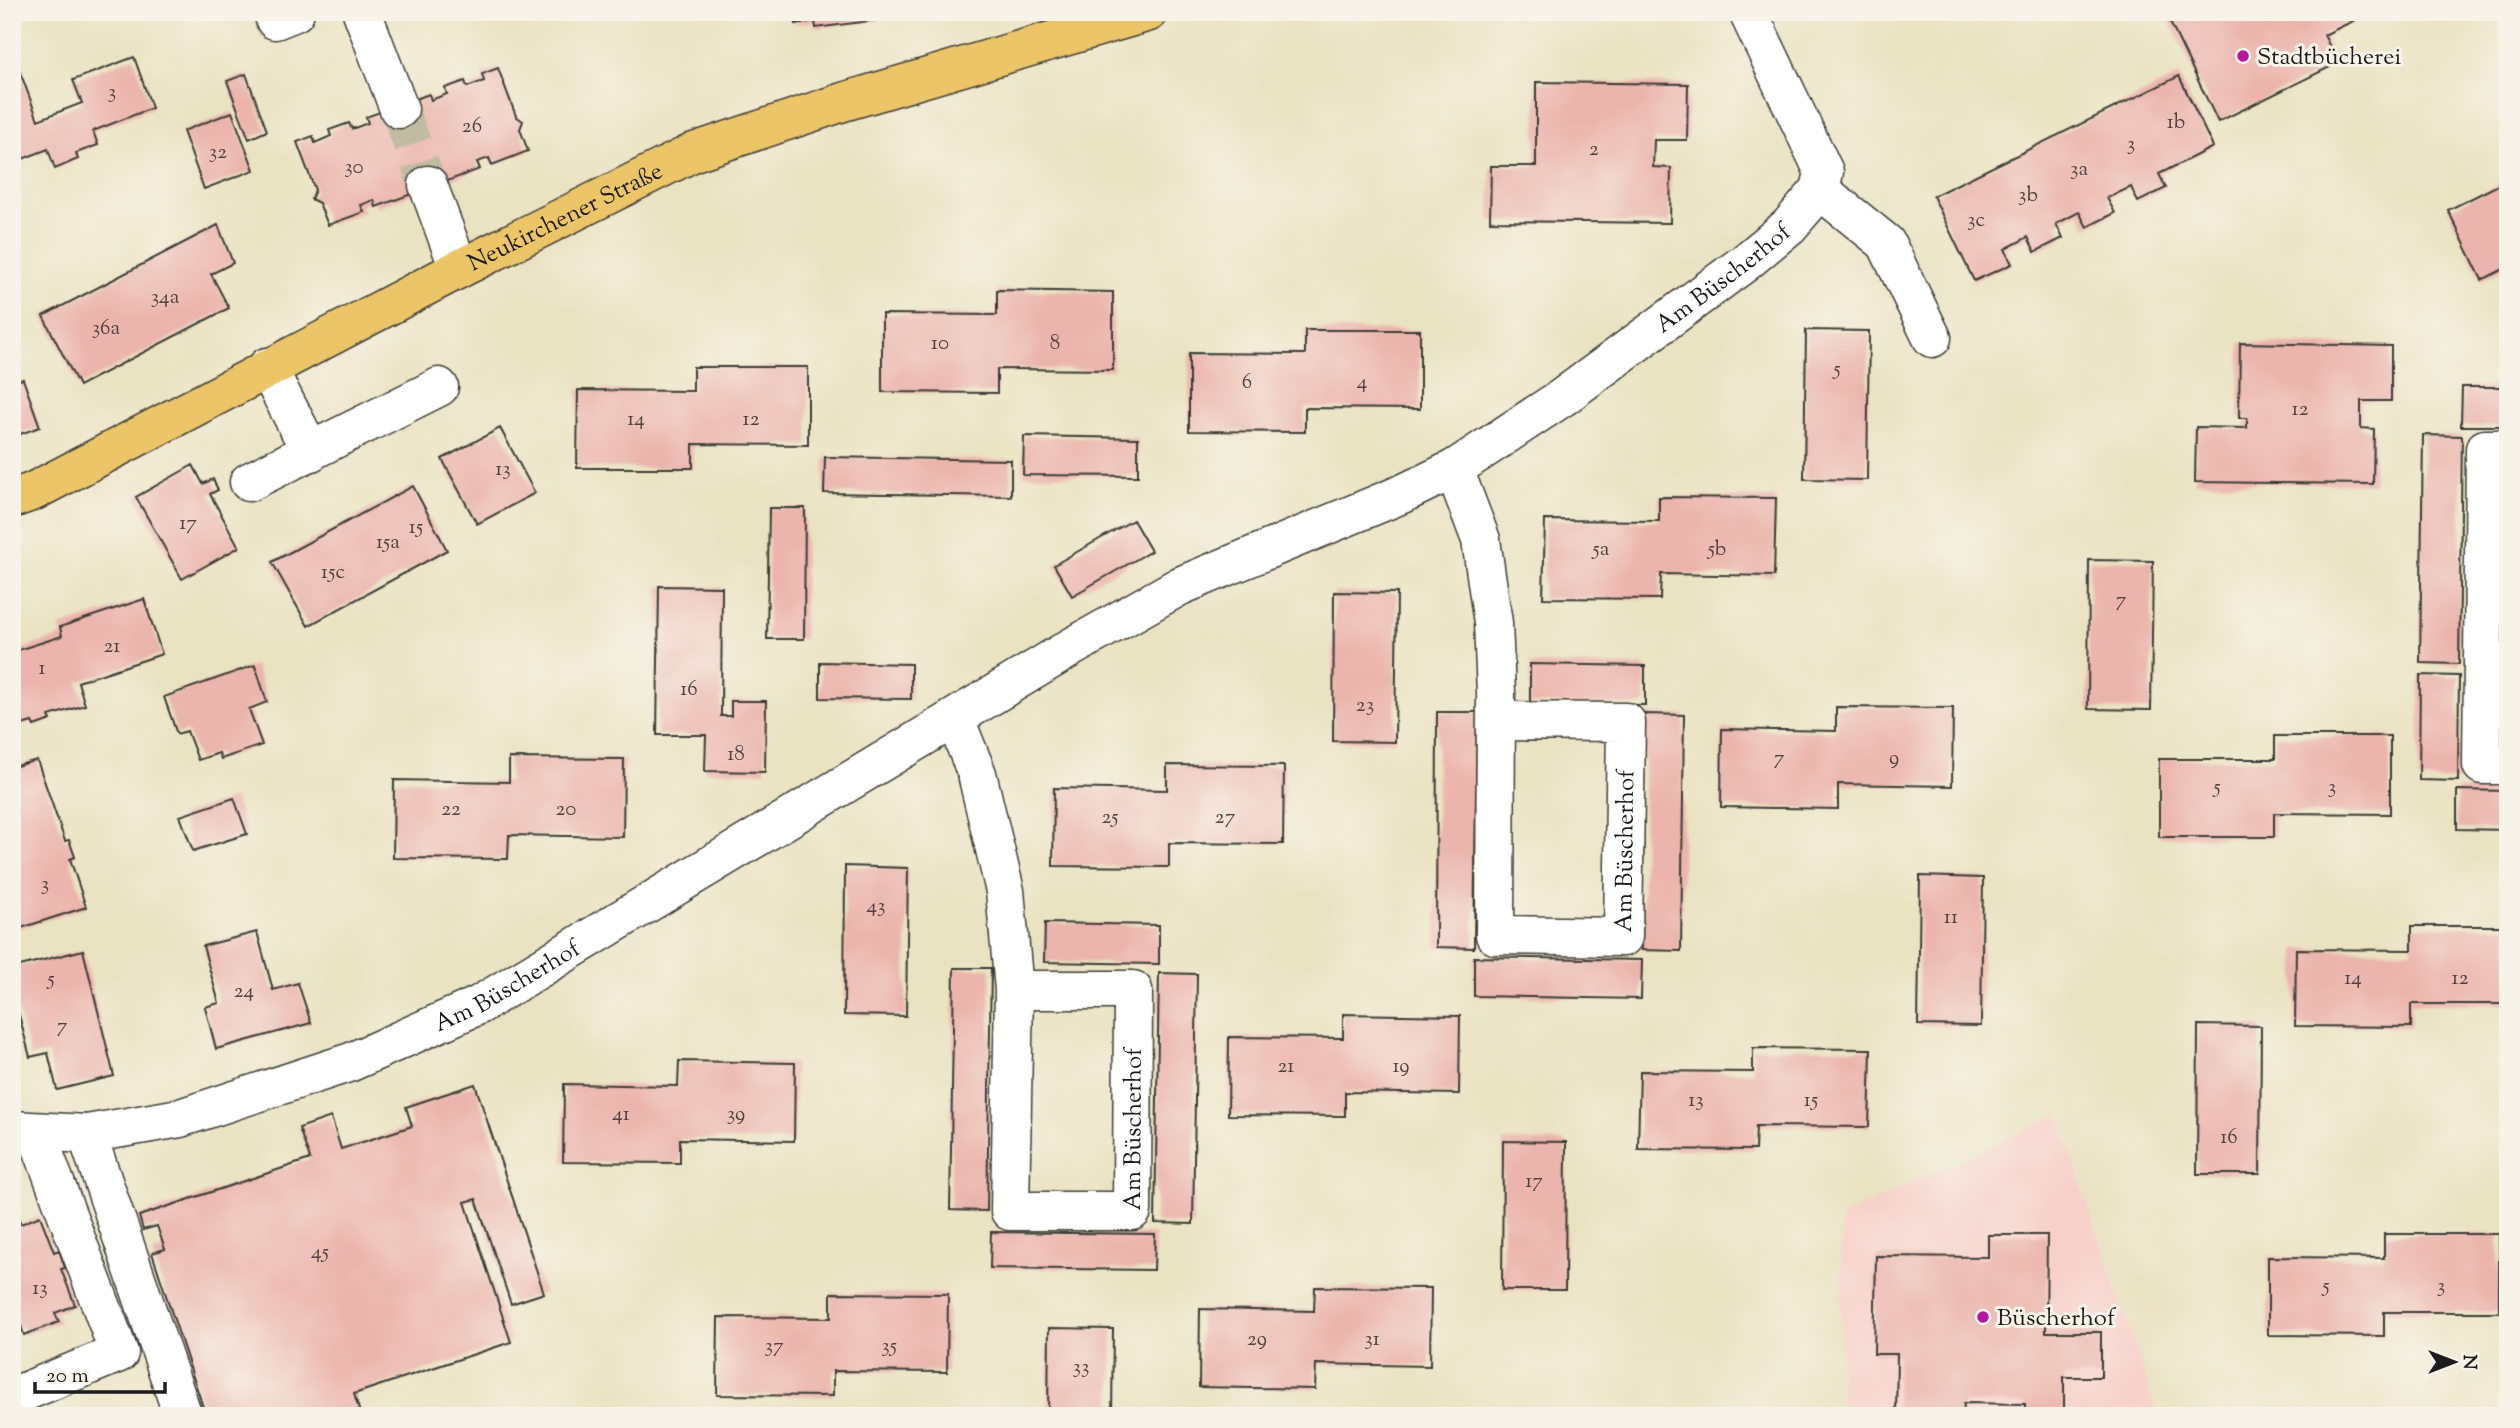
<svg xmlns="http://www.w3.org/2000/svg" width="2520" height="1428" font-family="'Sorts Mill Goudy',serif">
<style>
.built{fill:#f7d0ca}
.building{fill:#ebb4ac}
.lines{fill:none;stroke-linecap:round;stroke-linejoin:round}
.minor-tunnel{stroke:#c1bba1;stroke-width:38;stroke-dasharray:38 19;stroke-linecap:butt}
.minor-casing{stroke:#3b3a35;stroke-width:41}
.major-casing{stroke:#3b3a35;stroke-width:41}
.minor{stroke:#fff;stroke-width:38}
.major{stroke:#ecc569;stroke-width:38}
.poi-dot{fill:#b5179e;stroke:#f7f3e8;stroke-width:2.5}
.labels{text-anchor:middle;stroke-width:6;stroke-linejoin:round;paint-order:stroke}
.number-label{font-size:21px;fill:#504240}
.poi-label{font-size:24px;fill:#1c1c1c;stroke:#f7f3e8;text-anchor:start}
.street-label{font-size:24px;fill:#1c1c1c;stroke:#f7f3e8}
</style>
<rect width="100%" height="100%" fill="#f7f3e8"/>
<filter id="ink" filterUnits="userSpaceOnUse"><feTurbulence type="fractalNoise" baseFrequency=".0143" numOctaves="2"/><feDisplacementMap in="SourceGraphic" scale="14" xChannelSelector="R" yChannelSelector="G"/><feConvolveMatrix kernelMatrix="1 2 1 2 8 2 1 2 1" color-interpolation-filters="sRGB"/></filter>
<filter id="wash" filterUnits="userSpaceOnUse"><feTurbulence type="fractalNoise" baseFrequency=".00686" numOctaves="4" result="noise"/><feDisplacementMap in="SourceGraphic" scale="28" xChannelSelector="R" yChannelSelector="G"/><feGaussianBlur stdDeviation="1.57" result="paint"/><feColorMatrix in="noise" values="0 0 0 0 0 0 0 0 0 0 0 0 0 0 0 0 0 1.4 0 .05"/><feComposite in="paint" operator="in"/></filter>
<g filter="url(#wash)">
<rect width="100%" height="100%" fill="#eae3c2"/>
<!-- built -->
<path class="built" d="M2058,1114l100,302h-318l1,-199z"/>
<g id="blocks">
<!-- building -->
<path class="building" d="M795,12h82l1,8 -62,8 -1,-7 -19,3z
M2165,12h207l-48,23 14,28 -120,59z
M134,57l18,51 -59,23 5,14 -22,8 2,6 -23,10 -7,-20 -36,14v-101l4,-1 22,59 44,-17 -9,-23z
M498,68l18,48 7,5 -3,8 8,22 -36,14 -3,-7 -12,4 3,7 -104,38 -2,-7 -13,5 3,7 -36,13 -9,-22 -8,-4 4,-9 -18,-48 16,-6 2,7 16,-7 -2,-6 20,-7 3,6 16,-6 -2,-6 63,-23 2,6 16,-6 -2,-6 20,-7 2,6 17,-6 -2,-7z
M246,74l21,57 -18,8 -22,-58z
M2179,76l34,71 -54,27 7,14 -28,14 -7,-15 -24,11 8,15 -28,14 -8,-15 -23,12 7,14 -28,14 -7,-15 -23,12 7,15 -38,17 -41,-85z
M1536,82l152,2 -1,56h-33l-1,27 18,1 -1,55 -180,-2 1,-55h45z
M232,112l22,58 -50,19 -21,-58z
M2508,180v87l-26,13 -34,-70z
M218,225l15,38 -22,11 18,34 -150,78 -36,-70z
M997,290l116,2v78l-116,-1v24l-115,-1v-78l115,1z
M1305,330h115v79l-115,-1v24l-116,-1v-78l116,1z
M1806,330l63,1 -2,149 -63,-1z
M2240,343l151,3v55h-30v27l13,1 -1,55 -178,-2 1,-55 51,1v-10h-8z
M693,367h115v78l-115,-1v24h-116l1,-78 115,1z
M23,379l17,48 -28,10v-55z
M2462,387h46v39h-47z
M500,428l35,65 -58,31 -35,-65z
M2423,435l39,1 -3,228 -39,-1z
M1024,436l114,2v38l-115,-1z
M825,457l186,3v36l-187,-3z
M193,465l10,19 10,-5 5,11 -8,4 29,53 -57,32 -46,-82z
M413,486l34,64 -139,76 -36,-64z
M1659,497l117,1 -2,78 -113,-2 -1,25 -117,-1 2,-78 114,1z
M769,508h36l-1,131h-37z
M1133,520l18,31 -79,45 -18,-31z
M2089,560l64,1 -2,149 -63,-1z
M659,586l63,1 -1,129h10v-15h35l-1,71 -60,-1 1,-36h-49z
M1334,592l63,1 -2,149 -62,-1z
M144,599l18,55 -84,28 7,23 -36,11 2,4 -17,6 -2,-4 -20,6v-76l50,-16 -2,-9z
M820,662l91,2v35l-91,-1z
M1530,664l115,2v39l-115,-1z
M255,665l12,37 -18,7 13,36 -41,14 -2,-6 -21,7 -11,-29 -10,3 -13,-37z
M2420,675l39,1 -1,105 -39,-1z
M1836,707l117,1 -1,78 -114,-2v25l-117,-2 1,-78 114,2z
M1437,712h40l-3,236 -38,-1z
M1645,714l39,1 -3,236 -39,-1z
M2275,736h115v78l-116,-1v24h-115v-78h116z
M12,758l4,8 21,-6 28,81 4,-1 6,17 -5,2 16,48 -68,22 -6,-17z
M509,758l115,1 -1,78 -114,-2 -1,24 -115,-1 1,-78 115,2z
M1167,765l117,1 -1,78 -114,-1v24l-116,-1 1,-78 113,2z
M2457,790l51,1v39l-51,-1z
M234,798l13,36 -54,17 -13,-35z
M845,866l63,2 -2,148 -62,-1z
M1920,876l63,2 -2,148 -63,-1z
M1045,923l114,2v39l-115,-2z
M2412,926h96v78h-97v23l-116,-1 1,-77 116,1z
M257,932l16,58 25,-7 13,40 -95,26 -11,-42 14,-4 -16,-57z
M83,950l31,126 -57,14 -9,-37 -18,4 -18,-69v-20z
M1474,957l168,3 -1,39 -167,-3z
M954,968h37l-4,243 -37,-1z
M1159,973l38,1 -4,250 -38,-1z
M1343,1014l117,2 -1,78 -114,-2v24l-117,-1 1,-78 114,1z
M2198,1025l63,1 -1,148h-63z
M1753,1048l118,1 -2,78 -113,-1 -1,24 -117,-1 2,-78 113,1z
M679,1061l116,2 -1,78 -114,-2v24l-117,-1 1,-78 114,2z
M475,1084l69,209 -33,11 -35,-105 -11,3 46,140 -157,52 7,22h-155l-54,-163 13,-4 -8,-23 -14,4 -4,-14 171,-57 -11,-31 32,-11 10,32 71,-23 -6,-19z
M1503,1141l63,1 -1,148h-63z
M17,1216l4,8 19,-8 14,36 5,-2 6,18 -4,1 14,36 -20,8 4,9 -35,13 -3,-9 -9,4v-112z
M991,1232l164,2 -1,36 -164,-2z
M2384,1234h115v78h-115v24l-116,-1v-78l116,1z
M1988,1235h59l-1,97h55v45h-37v39h-39v-12l-61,-1 -1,13h-67l1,-62h-23l2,-98 112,1z
M1315,1287l116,1 -1,78 -114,-2 -1,25 -116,-2 1,-78 114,2z
M831,1293l117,1 -1,78 -114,-1v25l-116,-1 1,-78 113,1z
M1049,1328l64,1 -1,87h-64z"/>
</g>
</g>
<g filter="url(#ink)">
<use href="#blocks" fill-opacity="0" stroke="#3b3a35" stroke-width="2"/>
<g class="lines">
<!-- minor-tunnel -->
<path class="minor-tunnel" d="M399,109l29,76"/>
<defs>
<g id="minor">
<path d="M362,12l37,97"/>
<path d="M275,20l20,-8"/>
<path d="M428,185l31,84"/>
<path d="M1820,190l66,53 46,95"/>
<path d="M267,367l44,85"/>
<path d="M2508,449h-23l-3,316h26"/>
<path id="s1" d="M1454,469l27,71 12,83 3,70 -1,242 128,2 3,-215 -130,-1"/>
<path d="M249,482l190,-95"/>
<path id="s2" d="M955,719l22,55 28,117 9,99 -4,221h122l1,-221h-119"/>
<path id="s3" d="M12,1130l75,4 93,-16 171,-56 128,-57 593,-358 108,-61 222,-92 52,-25 109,-72 183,-135 43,-36 31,-36 4,-18 -76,-160"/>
<path d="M87,1134l96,282"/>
<path d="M12,1397l107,-44 -83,-221"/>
</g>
<g id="major">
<path id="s4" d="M12,499l22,-8 425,-222 235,-117 149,-50 306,-90"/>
</g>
</defs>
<!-- minor casing -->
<use href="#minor" class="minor-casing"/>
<!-- major casing -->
<use href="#major" class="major-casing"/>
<!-- minor -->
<use href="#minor" class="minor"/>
<!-- major -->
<use href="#major" class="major"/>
</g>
</g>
<!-- markers -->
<g class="poi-dot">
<circle cx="2243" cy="56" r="7"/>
<circle cx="1983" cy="1317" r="7"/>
</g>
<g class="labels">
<!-- number labels -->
<g class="number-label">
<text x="112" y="98">3</text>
<text x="2176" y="128">1b</text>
<text x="472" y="132">26</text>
<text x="2131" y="150">3</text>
<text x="1594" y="155">2</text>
<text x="218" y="158">32</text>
<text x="354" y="173">30</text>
<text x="2079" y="175">3a</text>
<text x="2028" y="201">3b</text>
<text x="1976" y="226">3c</text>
<text x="165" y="303">34a</text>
<text x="106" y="334">36a</text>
<text x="940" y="349">10</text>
<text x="1055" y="349">8</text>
<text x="1837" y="375">5</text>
<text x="1247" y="388">6</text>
<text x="1362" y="388">4</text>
<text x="2300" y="415">12</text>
<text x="636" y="425">14</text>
<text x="751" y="425">12</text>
<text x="503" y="475">13</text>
<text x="188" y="529">17</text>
<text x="416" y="533">15</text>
<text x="388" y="548">15a</text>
<text x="1601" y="555">5a</text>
<text x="1717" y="555">5b</text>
<text x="333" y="578">15c</text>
<text x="2121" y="606">7</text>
<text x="112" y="652">21</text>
<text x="42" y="674">1</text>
<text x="689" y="695">16</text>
<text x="1365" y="711">23</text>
<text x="736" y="760">18</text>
<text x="1779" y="764">7</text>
<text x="1894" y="764">9</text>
<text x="2217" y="793">5</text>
<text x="2332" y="793">3</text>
<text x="451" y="815">22</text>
<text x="566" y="815">20</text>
<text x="1110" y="823">25</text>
<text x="1225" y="823">27</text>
<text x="45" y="890">3</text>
<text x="876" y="912">43</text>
<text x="1951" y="923">11</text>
<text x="2353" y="984">14</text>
<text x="2460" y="984">12</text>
<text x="51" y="985">5</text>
<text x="244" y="997">24</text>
<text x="62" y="1032">7</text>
<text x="1286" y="1072">21</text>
<text x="1401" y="1072">19</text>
<text x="1696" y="1106">13</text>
<text x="1811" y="1106">15</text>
<text x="621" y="1120">41</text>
<text x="736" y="1120">39</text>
<text x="2229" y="1143">16</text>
<text x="1534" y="1187">17</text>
<text x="320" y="1258">45</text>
<text x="2326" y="1292">5</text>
<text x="2441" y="1292">3</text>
<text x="40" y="1294">13</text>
<text x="1257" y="1345">29</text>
<text x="1372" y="1345">31</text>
<text x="774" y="1352">37</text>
<text x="889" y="1352">35</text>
<text x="1081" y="1373">33</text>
</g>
<!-- poi labels -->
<g class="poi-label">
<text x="2257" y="64">Stadtbücherei</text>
<text x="1997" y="1325">Büscherhof</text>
</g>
<!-- street labels -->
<g class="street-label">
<text dy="8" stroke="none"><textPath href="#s4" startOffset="621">Neukirchener Straße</textPath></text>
<text dy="8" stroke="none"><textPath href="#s3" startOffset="1934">Am Büscherhof</textPath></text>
<text dy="8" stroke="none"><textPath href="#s1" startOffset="686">Am Büscherhof</textPath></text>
<text dy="8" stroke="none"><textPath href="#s3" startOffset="523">Am Büscherhof</textPath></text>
<text dy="8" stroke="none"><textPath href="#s2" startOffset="704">Am Büscherhof</textPath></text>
</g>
</g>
<!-- margin -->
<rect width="2520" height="1428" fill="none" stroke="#f7f3e8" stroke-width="42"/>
<!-- north arrow -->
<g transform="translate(2454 1362) rotate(90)" stroke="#f7f3e8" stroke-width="5" paint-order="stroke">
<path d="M0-5L12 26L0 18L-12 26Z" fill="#1c1c1c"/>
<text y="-10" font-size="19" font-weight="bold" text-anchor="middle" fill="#1c1c1c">N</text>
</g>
<!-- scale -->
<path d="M35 1382v10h130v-10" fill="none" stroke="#1c1c1c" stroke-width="3.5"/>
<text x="46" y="1382" font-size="21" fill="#1c1c1c" stroke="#f7f3e8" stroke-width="5" paint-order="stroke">20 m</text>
</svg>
